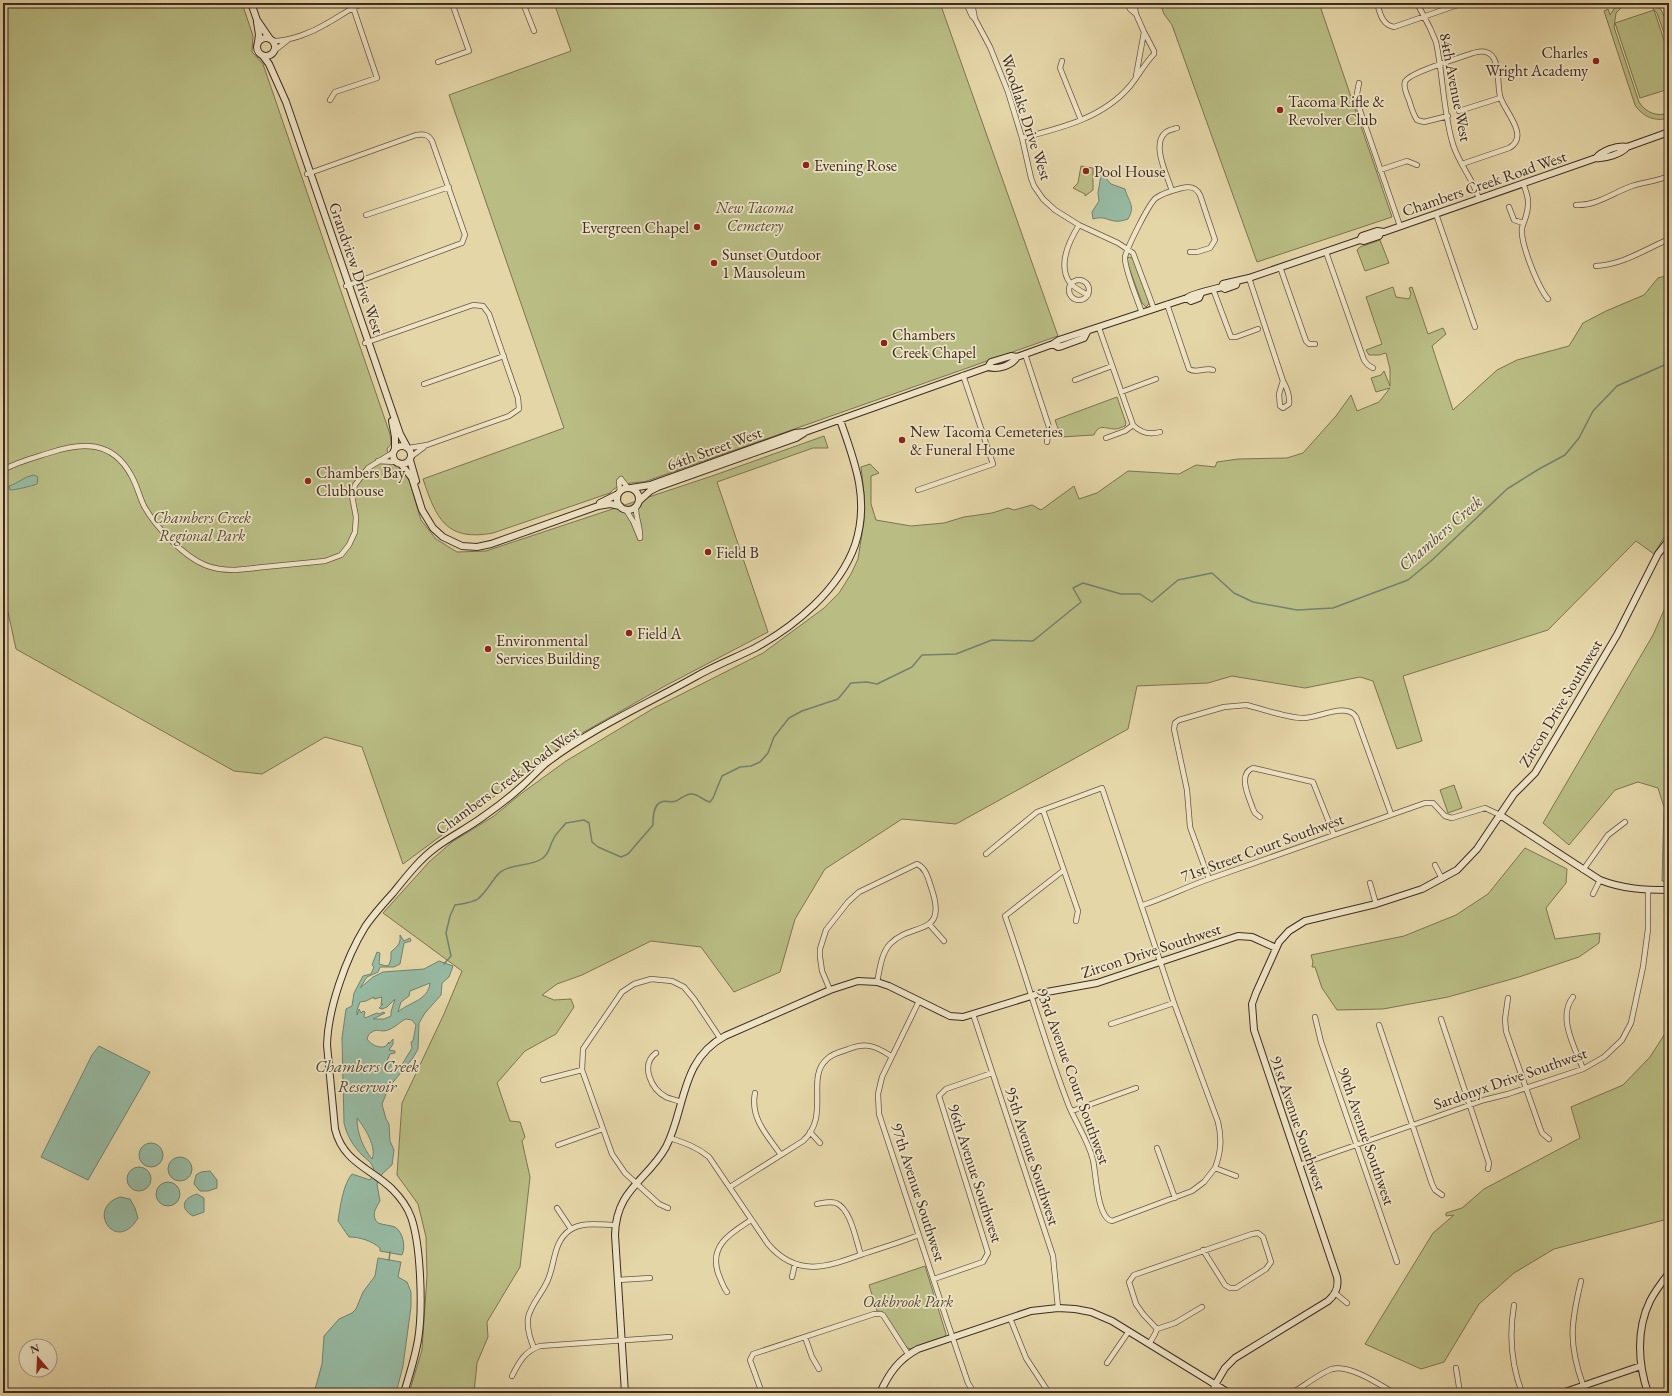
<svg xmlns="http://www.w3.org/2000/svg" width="1672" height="1396" font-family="'EB Garamond',serif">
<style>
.green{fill:#b9bd84;stroke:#7c7453}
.water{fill:#97baa3;stroke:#73816f;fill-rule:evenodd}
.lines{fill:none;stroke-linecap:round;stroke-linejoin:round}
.stream{stroke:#73816f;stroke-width:1.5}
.street-casing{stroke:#685644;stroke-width:6}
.secondary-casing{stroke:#3e2b22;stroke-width:8}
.street{stroke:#eee4c6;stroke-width:4.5}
.secondary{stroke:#eee4c6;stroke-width:6}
.poi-dot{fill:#8f2418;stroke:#eee4c6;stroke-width:1.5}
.labels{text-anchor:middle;stroke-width:3.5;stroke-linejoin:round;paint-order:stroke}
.poi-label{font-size:16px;fill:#3e2b22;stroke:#eee4c6;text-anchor:start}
.street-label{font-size:16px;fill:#3e2b22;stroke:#eee4c6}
.park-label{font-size:16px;font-style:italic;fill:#574836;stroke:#eee4c6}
.water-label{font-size:17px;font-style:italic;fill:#50483c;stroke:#eee4c6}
</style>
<rect width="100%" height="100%" fill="#e5d6a8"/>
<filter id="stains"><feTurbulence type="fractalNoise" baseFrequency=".005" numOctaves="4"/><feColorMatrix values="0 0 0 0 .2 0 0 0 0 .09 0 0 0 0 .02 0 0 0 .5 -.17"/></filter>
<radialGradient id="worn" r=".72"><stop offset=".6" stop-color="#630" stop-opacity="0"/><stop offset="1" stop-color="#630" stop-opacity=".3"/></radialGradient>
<!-- green -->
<path class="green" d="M3,3h239l11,33 -1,16 11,12 127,370 1,10 -4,5 3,14 9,3 6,6 5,11 11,37 15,19 21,13 29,-1 229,-76 109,-39 4,12h-15l-96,34 51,150 -105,55 -93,53 -167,124 -41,-117 -37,-10 -63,37 -28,-3 -218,-122 -13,-60z
M554,3h386l118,333 -414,146c-10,0 -28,2 -34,11l-117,40c-47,9 -57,-15 -70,-54l141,-51 -115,-333 122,-44z
M1160,3h159l73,214 -135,45 -85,-237 -8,-11z
M1618,3h8l-10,10 -2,14 25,75c7,11 18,15 30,11v5c-14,4 -26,-1 -34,-13l-31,-94 4,-2 2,6z
M1648,3h8c11,12 13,29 13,44l-12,-34z
M1654,10l15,45v34l-29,9 -25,-75z
M1081,166l12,2v22l-8,6v-2l-12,-6 5,-5z
M1380,240l9,23 -24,8 -8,-21 3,-3z
M1130,257l4,3 15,42v2l-3,3 -4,-4 -15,-41v-4z
M1669,275v257l-3,2 -12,20 -18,-13 -88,89 -145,46 19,65 -25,8 -24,-68 -13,-4 -55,11 -73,-12 -24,7 -71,3 -9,43 -172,95 -54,-5 -77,50 -30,50 -15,53 -46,20 -33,-45 -50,-6 -69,34 -25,9 -15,11 12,5 17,-1 3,8 -18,27 -31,17 -28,32 13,38 10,1 5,15 -3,4 8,36 -10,90 -33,55 1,15 -11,26 -3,30h-65l13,-43 5,-74 -1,-39 -8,-33 -21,-29 5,-72 42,-89 18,-43 -79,-58 46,-51 23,-20 42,-26 28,-23 44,-32 88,-53 109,-55 61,-45 15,-15 12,-19 7,-15 6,-38v-27l-3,-27 9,-3 9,9 -8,3v28l5,16 35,6 33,-3 20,-6 28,-4 16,-5 6,2 18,-5 9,5 33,-24 5,13 18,-6 31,-22 51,3 17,-9 19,2 2,-5 21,-3 49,-1 16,-5 33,-37 15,-21 6,16 22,-9 11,-14 -14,4 -5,-14 10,-3 3,-4 6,15v-17l-4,-16 -7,2h-10l-3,-5 16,-6 -16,-47 27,-10 3,10 13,2 2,-5 -2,-6 3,-1 16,47 15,-6 3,6 -14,12 21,64 44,-40 20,-10 52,-14 14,-23 23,-12 38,-16 14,-17z
M1117,397l9,26 -1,3c-3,1 -7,3 -10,3 -9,0 -16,-6 -21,6l-33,2 -6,-17z
M1669,599v282h-7l2,-74 -6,-19 -20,-6 -23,8 -46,55 -26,-22 110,-188z
M1454,785l8,23 -14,5 -8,-23z
M1525,848l42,21 -1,14 -20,25 9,31 45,-6 -1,10 -20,14 -60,20 -71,20 -65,12 -46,1 -15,-22 -7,-21h-3l1,-5 -2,-7 93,-19 52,-21 32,-21z
M1669,1011v205l-5,4 -110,29 -40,24 -35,31 -35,58 -23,7 -56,-25 68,-111 21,-18 -8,1v-3l16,-5 22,-19 96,-51 -9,-31 52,-22 27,-28 16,-25z
M925,1266l21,68 -2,4 -34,11 -4,-2 -23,-35 -6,-1 -8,-26z"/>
<!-- water -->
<path class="water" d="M1101,175l3,1 7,8 14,5c3,12 11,17 3,30 -18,7 -20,-5 -35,0l-1,-7 7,-11 -1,-8z
M34,475l4,2 -1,7c-5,2 -22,6 -27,6l-1,-4c10,-3 14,-9 25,-11z
M400,935l4,6 6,-3 1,3 -7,2 -4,21 -6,3h-14l-2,5 -11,5 -7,11 13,-11 10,-5 41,-3 15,-8 14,5 -4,11 -7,6 -1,12 -16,18 -6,10 -1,26 -5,9 -24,29 -7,17 4,15 3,5 1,17 4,9 -2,15 -10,9 -5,10 3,17c-5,8 -9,15 -2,22 5,2 12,2 17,4 8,5 11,20 7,28l-22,-4v-3c-8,-7 -20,-11 -31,-11l-11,-16c2,-13 5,-37 14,-47l18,6c3,-4 5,-10 2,-15 -2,-4 -6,-6 -9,-9 -10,-10 -16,-20 -19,-33l-2,-85 4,-29 6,-3 2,-13 9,-17 8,-2 3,-7 -2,-2 5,-13 3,1 -1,11 7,2 3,-1 2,-6v-7c6,-6 10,-7 9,-17zM430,983c-2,18 -21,19 -32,29l3,-10 8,-6 1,-5zM374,997v2l8,-2 -1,8 2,-1 -4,4 3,1 5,-2 8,-8 -4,13v4l-7,3h-11l12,-6 -2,-1 -3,2 -3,-1 -12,5 -1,-2 1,-4 -2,-1 -2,2 -2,-4 -2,6v-5l3,-8 6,-1zM406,1019l6,1 4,5 -3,16 -2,1 1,6 -12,20 -6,1 -3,-2v-6l-2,1 -2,-1 3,-7 5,-1v-2l-6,-1 4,-6v-5l-4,5v-2l-3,4c-6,3 -15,-1 -19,-7 1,-3 2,-6 5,-7 4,-3 8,-1 12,-1 9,-1 15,-9 22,-12zM357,1118c8,10 20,29 15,41 -9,-11 -15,-26 -15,-41z
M99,1046l51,26 -62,108 -47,-23 51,-102z
M139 1155a12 12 0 1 1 24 0a12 12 0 1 1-24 0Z
M168 1169a12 12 0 1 1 24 0a12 12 0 1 1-24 0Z
M127 1179a12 12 0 1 1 24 0a12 12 0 1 1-24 0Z
M210,1171l7,9v8l-9,3h-8l-6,-7 2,-9 5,-3z
M156 1194a12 12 0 1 1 24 0a12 12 0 1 1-24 0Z
M197,1194l7,4v14l-11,4c-14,-8 -10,-18 4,-22z
M120,1197l10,2 5,9 3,10c-22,37 -53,-10 -18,-21z
M378,1258l23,4 -3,15 9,5 4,10v15l-8,59 -7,27h-82l8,-29 2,-28 15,-17 13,-6 4,-4 7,-17 12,-16z"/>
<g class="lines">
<!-- stream -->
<path class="stream" d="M444,964l7,-8 -5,-23 4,-17 5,-11c23,-4 23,-3 37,-23 3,-4 5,-8 10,-11 12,-8 29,-4 41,-13 7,-6 6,-11 10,-18 2,-6 9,-12 13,-17l18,-3 5,3 3,19 6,5 23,10 7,-3 25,-29c0,-7 0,-20 8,-23 5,-2 10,1 15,-1 6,-3 10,-8 17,-7 6,1 11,7 17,8l3,-4 9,-22 18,-9 11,-1 9,-4 8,-9 6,-16 15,-19 13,-7 36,-12 13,-16 16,-1 10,2 35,-17 10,-12 34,-1 36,-14 41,1 48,-39 -8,-14 10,-5 38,11h19l12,8 26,-22 34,-7 22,20 19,9 44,8 36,-2 75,-28 23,-19 76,-72 32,-20 26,-14 14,-17 14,-27 24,-25 52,-23
M389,1260l1,-8"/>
<defs>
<path id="street" d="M523,3l11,28
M966,3l6,13 3,3 15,28 18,45 14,46 9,40 3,8 9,13 12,11 24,15 39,18 15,10 21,56
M972,3l3,16
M1127,3l3,6 6,5
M1377,3c3,10 5,22 17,24l69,-24
M1417,3l13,25 6,14c7,32 7,67 16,99 5,21 21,37 27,58
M273,41c17,0 38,-8 53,-17 13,-7 24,-16 38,-21
M274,51l14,-11
M1062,61l-2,7 21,52
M438,62l31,-11 -17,-48
M1136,76l8,-44
M1359,83l-3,16 44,127
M330,100l5,-8 42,-14 -24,-71
M1459,111l41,-13
M1448,116l-24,6 -7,-2c-4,-6 -6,-13 -8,-20 -2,-5 -6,-13 -4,-18 2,-9 57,-25 68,-29 30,-9 23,26 27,43 3,14 31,40 9,52l-47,16
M1022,138c39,-10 81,-20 108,-52 9,-11 15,-23 24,-32v-3l-10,-19 -8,-18 -2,-11
M1380,170l27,-9 10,4
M307,174l109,-39c8,-1 12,-1 16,6l33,94 -3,8 -116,43
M1523,183c5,13 7,20 3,33 -1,4 -3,8 -4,12 -2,15 16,59 26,71
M1172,191c-4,-14 -21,-46 -7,-58 3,-3 9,-4 12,-5
M1576,205c21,1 38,-13 56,-19 13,-4 25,-5 37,-10
M1509,207l5,13 9,3
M1436,214l39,113
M366,215l83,-28
M1079,225c-10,16 -22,40 -9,58 4,5 13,9 18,12
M1326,252l38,108 4,5 5,3
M1596,266c26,-1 50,-17 73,-27
M1280,267l26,74 3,3h6
M1249,278l34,103 -4,13 1,12 3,2 6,-4c1,-8 -2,-16 -6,-23
M1069 290a10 10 0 1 1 20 0a10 10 0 1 1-20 0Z
M1213,289l18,48h5l22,-8
M1167,304l22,65c7,5 16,-2 24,1
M1142,313c-4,-12 -18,-45 -17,-56 2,-9 24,-54 31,-59 7,-5 18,-8 26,-10 8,-2 14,-1 18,7l15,45 -5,8 -13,4h-7
M1099,328l34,97c8,8 17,10 27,7
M365,343l108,-38 10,1 6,8 29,84 1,11 -10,7 -82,29 -18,3
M1025,354l24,73 -2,15
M1075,380l37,-14
M424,384l80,-28
M1121,392l35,-13
M1106,438l19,-7 8,-6
M412,456l12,-9
M378,461l18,1
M3,470c14,-8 30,-12 46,-17 32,-11 63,-13 82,22 6,10 8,21 13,31 11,20 39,50 61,59 9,4 20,5 30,5l90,-9 16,-6 8,-10 6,-13 1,-15 -4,-21 3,-11 13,-17 26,-16
M621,479l7,9
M918,490l75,-26 -30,-89
M620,492l-1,-11 2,-2
M636,506c-1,11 5,21 4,32
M626,510l7,11 7,17
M1043,810l35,101 -2,10
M1260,817l-5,-4 -2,-4c-4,-12 -16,-35 0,-41l60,14 21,53
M986,854l51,-42 65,-24 72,215 44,119c4,17 3,30 -3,46
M1435,865l7,14
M1064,870l-59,46c22,62 39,125 62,185 7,20 21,38 26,59 3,13 4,58 19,61l80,-30 12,-9 11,-14 21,8
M1583,870l25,-35 17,-13
M1209,879l-19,-52 -3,-37 -13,-61 1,-6 4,-3 45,-13 23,-2c14,4 44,14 57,13 14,0 43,-16 52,-1l35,97
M1370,883l6,21
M1593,894l7,-14
M1143,905c22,-7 43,-18 66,-26l216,-76h8l12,13 7,2 33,-10 15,7
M929,924l15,17
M830,990l-8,-19 -2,-14v-8l6,-19 22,-28 11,-10 58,-28c9,4 11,14 14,23 18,51 -19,34 -41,57 -9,10 -10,25 -13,38
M1573,997c-16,20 2,51 10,72
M1508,998l-3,21 1,12 34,97 2,5 7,6
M919,1001l-37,76 -4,17 1,20 69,210 20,59 6,10
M973,1014l80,242 5,52
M1315,1017l6,25 76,220
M1441,1019l48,144 -1,6
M1111,1024l63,-21
M1379,1025l53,159 3,6 7,5
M656,1053c-16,12 -5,36 10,44 4,2 10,3 15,5
M543,1080l39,-10
M755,1093c-5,25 12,42 26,62
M1072,1111l64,-23
M810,1132l10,11
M670,1138c15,5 27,9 39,19l59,87c29,34 59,23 95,10 19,-6 38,-12 56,-19
M558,1145l45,-16
M1157,1148l18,50
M1299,1165l185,-65 24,-6 75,-25 21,-12 18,-17 9,-17 12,-56 5,-38v-39
M730,1187l73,-46c28,-25 2,-63 24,-82 5,-5 12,-7 19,-9 19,-8 28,-5 45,6
M817,1204c6,-1 13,-3 19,-1 15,6 20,38 25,52
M557,1208l14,21
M668,1208l-9,-4 -34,-31 -13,-19 -30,-84 1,-21 39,-57 12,-8 17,-5 21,2 12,6 10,12 26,39
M792,1277l3,-13
M934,1279l49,-17 5,-9 -49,-157 7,-7 46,-16
M618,1280l32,-2
M1581,1281c-10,42 -13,62 2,104
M727,1292c-4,-5 -6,-12 -9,-19 -9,-28 13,-40 33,-53
M1335,1293l12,10
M1514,1305c-5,30 -3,59 8,88
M1010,1318l16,40 23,35
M1157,1329l18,-6 27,-16
M805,1337l7,20 7,12
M1149,1344l6,-10 2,-5 -14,-15 -7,-10 -7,-22 5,-7 118,-41 6,-1 5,4 8,25 -5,7 -30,19h-6l-5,-3 -22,-35
M534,1348c-4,-9 -7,-20 -6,-30 3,-15 16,-26 21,-41 6,-16 5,-36 21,-47 12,-9 31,-5 45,-5
M1107,1363l22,-32
M1456,1368l4,25
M512,1376c7,-14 13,-25 28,-30l130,-9
M762,1393l-12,-33 3,-6 121,-40h6l3,1 25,39
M1211,1393l4,-8
M1292,1393c12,-7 28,-20 40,-24 17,-5 47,15 62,24"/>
<path id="secondary" d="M251,3l6,17 13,19
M257,22l2,13 -1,7
M257 47a9 9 0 1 1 18 0a9 9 0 1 1-18 0Z
M263,56l6,8 17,38 114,332 7,13
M1596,158c6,-7 21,-13 31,-11l42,-15
M1360,240l2,-4 15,-5 7,1 212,-74c9,1 25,-4 31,-11
M1222,287l1,-3 26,-6 111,-38 4,1 15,-5 2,-4
M1187,298l4,3 8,-3 2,-5
M1053,344l5,3 4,-1 22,-8 3,-6
M988,367c10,3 23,-1 29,-10
M392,421l3,16v12
M393 455a9 9 0 1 1 18 0a9 9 0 1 1-18 0Z
M410,460l6,21
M401,464l11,14 10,32 11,18 10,9 19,9 15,1 14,-3 107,-38 12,-2 10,2
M631,488l19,-3 145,-52 10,-1 183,-65 3,-5 20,-6 6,1 36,-13 6,-4 128,-42c4,-4 27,-9 35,-11l3,2 11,-4 1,-3
M617 499a11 11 0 1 1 22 0a11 11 0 1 1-22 0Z
M639,501l11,-10 8,-4 138,-49 8,-5
M600,503l18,-9
M1500,815l100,65c23,9 44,10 69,10
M1215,1385l10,-17 10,-10 93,-57c8,-7 11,-14 9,-24l-83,-247 -2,-26 4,-11 23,-51 10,-11 16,-10 71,-17 46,-15 35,-19 20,-21 37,-55 21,-21 82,-138 41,-81 11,-14
M404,1393c5,-17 11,-35 14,-53 5,-30 3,-95 -7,-123 -4,-11 -11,-20 -19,-28 -22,-21 -49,-27 -57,-60l-8,-84c1,-37 19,-87 38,-118 8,-12 18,-23 28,-34 13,-16 26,-33 42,-45 16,-12 33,-20 49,-32 13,-9 26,-19 38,-30 8,-7 15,-15 23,-22 45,-35 100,-59 150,-87 19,-11 40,-19 60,-29 40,-22 84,-58 100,-103 15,-45 0,-83 -15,-125
M625,1393l-10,-158c1,-46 32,-54 51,-88 20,-39 14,-87 59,-111l105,-46 28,-9 19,1 12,4 61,30 13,1 78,-24 56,-10 141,-47 14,1 24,11
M880,1393c9,-20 19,-34 38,-44l113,-38 27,-3 17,1 16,3 21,9 117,72
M1562,1393l79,-27
M1648,1393c-10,-29 -12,-63 2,-92 5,-10 12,-19 19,-28"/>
</defs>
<!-- street casing -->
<use href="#street" class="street-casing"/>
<!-- secondary casing -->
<use href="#secondary" class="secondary-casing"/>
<!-- street -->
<use href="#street" class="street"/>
<!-- secondary -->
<use href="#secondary" class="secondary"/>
</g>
<!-- markers -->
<g class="poi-dot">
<circle cx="1596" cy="61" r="4"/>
<circle cx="1280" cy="110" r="4"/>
<circle cx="806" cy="165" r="4"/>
<circle cx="1086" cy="171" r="4"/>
<circle cx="697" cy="227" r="4"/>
<circle cx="714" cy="263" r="4"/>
<circle cx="884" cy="343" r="4"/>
<circle cx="902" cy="440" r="4"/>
<circle cx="308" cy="481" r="4"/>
<circle cx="708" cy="552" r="4"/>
<circle cx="629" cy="633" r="4"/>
<circle cx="488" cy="649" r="4"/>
</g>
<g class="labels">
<!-- poi labels -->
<g class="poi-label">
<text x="1588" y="58" text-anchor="end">Charles<tspan x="1588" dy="18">Wright Academy</tspan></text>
<text x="1288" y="107">Tacoma Rifle &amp;<tspan x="1288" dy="18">Revolver Club</tspan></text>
<text x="814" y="171">Evening Rose</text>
<text x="1094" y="177">Pool House</text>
<text x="689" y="233" text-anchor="end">Evergreen Chapel</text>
<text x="722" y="260">Sunset Outdoor<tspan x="722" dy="18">1 Mausoleum</tspan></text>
<text x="892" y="340">Chambers<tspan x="892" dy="18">Creek Chapel</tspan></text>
<text x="910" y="437">New Tacoma Cemeteries<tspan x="910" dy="18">&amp; Funeral Home</tspan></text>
<text x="316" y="478">Chambers Bay<tspan x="316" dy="18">Clubhouse</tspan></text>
<text x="716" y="558">Field B</text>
<text x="637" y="639">Field A</text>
<text x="496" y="646">Environmental<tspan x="496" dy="18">Services Building</tspan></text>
</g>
<!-- street labels -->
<g class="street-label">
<text transform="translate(1456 87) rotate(79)" y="6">84th Avenue West</text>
<text transform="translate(1027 117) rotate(72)" y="6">Woodlake Drive West</text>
<text transform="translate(1484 183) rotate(-19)" y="6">Chambers Creek Road West</text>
<text transform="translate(357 268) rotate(71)" y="6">Grandview Drive West</text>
<text transform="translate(714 448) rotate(-20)" y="6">64th Street West</text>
<text transform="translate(1560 703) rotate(-59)" y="6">Zircon Drive Southwest</text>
<text transform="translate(507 780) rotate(-36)" y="6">Chambers Creek Road West</text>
<text transform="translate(1262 847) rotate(-20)" y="6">71st Street Court Southwest</text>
<text transform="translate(1151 950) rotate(-18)" y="6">Zircon Drive Southwest</text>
<text transform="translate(1074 1076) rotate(70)" y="6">93rd Avenue Court Southwest</text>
<text transform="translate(1510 1078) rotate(-19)" y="6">Sardonyx Drive Southwest</text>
<text transform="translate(1299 1123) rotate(71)" y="6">91st Avenue Southwest</text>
<text transform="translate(1367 1136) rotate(71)" y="6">90th Avenue Southwest</text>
<text transform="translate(1033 1156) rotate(72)" y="6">95th Avenue Southwest</text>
<text transform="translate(976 1173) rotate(72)" y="6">96th Avenue Southwest</text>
<text transform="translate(919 1192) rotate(72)" y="6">97th Avenue Southwest</text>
</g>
<!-- park labels -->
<g class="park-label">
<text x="755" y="213">New Tacoma<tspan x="755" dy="18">Cemetery</tspan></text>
<text x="202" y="523">Chambers Creek<tspan x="202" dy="18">Regional Park</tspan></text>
<text x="908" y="1307">Oakbrook Park</text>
</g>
<!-- water labels -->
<g class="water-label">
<text transform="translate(1440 533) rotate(-41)" y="6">Chambers Creek</text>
<text x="367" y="1072">Chambers Creek<tspan x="367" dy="20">Reservoir</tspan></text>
</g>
</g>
<!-- margin -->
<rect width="1672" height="1396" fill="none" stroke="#e5d6a8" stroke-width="16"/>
<rect x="4" y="4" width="1664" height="1388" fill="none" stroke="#3e2b22" stroke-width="2"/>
<rect x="8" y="8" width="1656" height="1380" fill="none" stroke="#3e2b22"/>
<!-- north arrow -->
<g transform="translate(38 1358) rotate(341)"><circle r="19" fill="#eee4c6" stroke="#a89a84"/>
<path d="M0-3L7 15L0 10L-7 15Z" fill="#8f2418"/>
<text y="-6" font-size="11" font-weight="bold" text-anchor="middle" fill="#3e2b22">N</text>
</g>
<rect width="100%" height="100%" filter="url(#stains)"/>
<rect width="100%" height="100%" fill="url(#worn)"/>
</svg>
